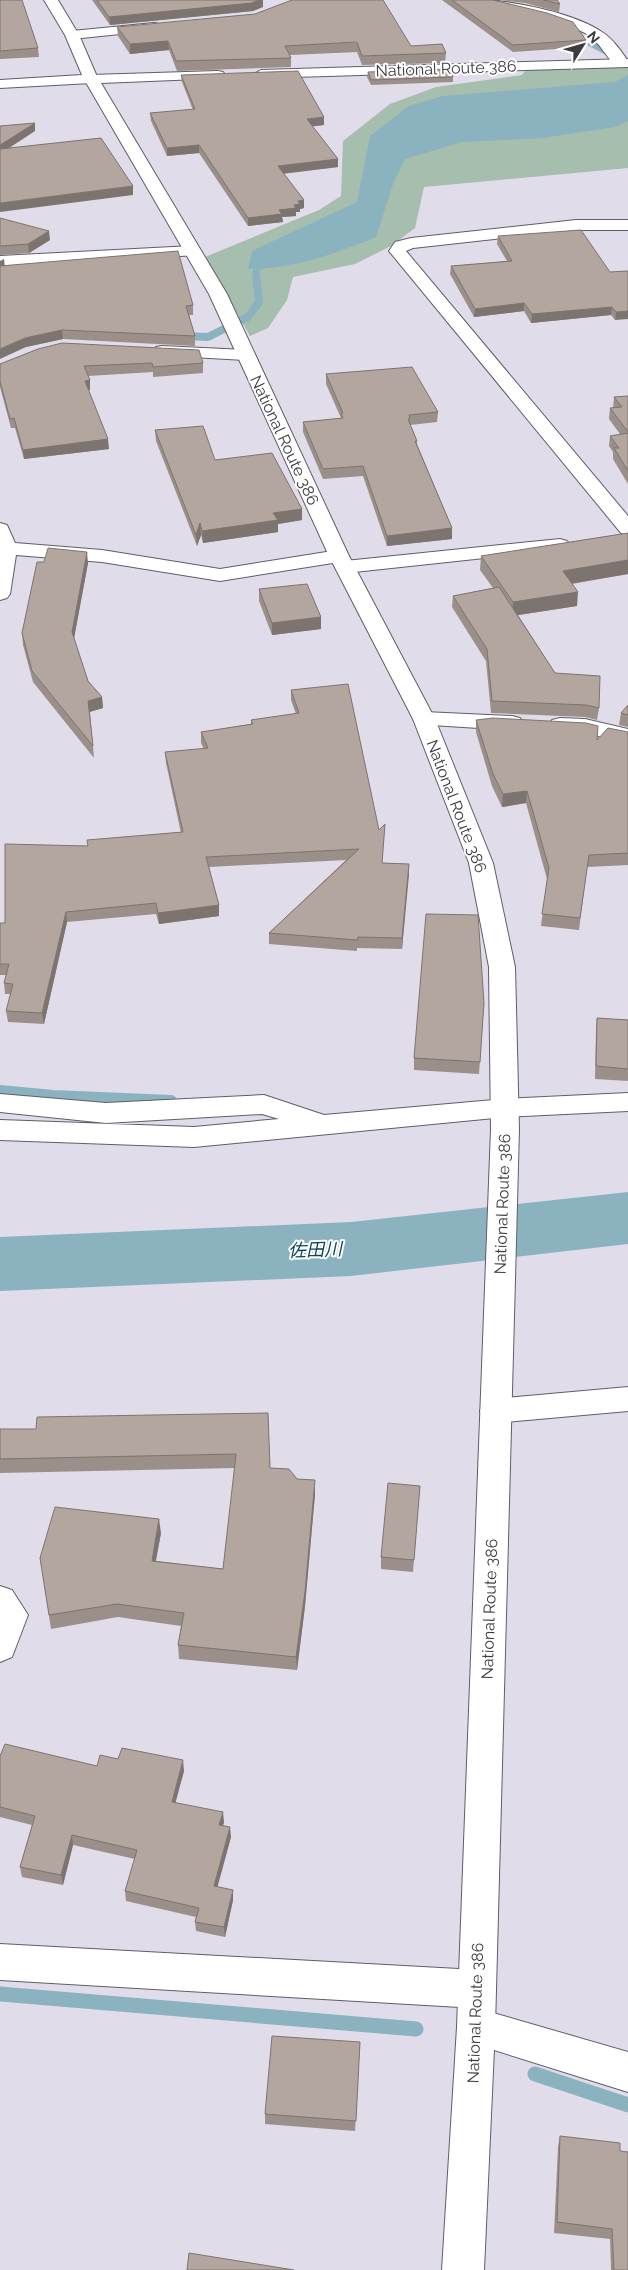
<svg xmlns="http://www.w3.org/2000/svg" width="628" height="2270" font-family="Raleway,'Noto Sans JP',sans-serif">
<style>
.green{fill:#a5bead}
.water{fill:#8bb3bf}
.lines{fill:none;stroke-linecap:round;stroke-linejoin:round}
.stream-far3{stroke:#8bb3bf;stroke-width:6}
.stream-far2{stroke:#8bb3bf;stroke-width:8}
.stream-far1{stroke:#8bb3bf;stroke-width:12}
.stream{stroke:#8bb3bf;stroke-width:15}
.river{fill:#8bb3bf;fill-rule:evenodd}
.minor-casing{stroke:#605d68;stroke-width:2}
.major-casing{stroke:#605d68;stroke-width:2}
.highway-casing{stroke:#605d68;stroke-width:2}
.minor{fill:#fff;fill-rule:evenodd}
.major{fill:#fff;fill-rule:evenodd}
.highway{fill:#fff;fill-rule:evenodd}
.wall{fill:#9a8f89}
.shaded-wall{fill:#7d746f}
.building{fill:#b3a69f;stroke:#7d746f}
.labels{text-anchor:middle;stroke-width:4;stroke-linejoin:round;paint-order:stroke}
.street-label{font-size:16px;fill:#3c3b40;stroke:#fff}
.water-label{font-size:18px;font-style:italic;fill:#0b4654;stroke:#fff}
</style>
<rect width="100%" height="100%" fill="#e0dcea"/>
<!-- green -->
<path class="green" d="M628,65v103l-204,19 -9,41 -24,18 -36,18 -62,13 -6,23 -19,28 -18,8 -45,-79 114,-47 22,-14 2,-55 47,-37 46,-17 86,-12 5,-7z"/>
<!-- water -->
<path class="water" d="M628,75v46l-13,6 -72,11 -81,4 -57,17 -12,25 -17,53c-41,17 -83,32 -128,32l4,-18 105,-49 13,-66 39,-30 34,-10 172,-14z"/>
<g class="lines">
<!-- stream-far3 -->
<path class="stream-far3" d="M573,34l32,17
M257,276l-1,-6 8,-11"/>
<!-- stream-far2 -->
<path class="stream-far2" d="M181,336l27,1 40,-20 11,-15 -3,-27"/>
<!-- stream-far1 -->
<path class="stream-far1" d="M0,1091l53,5 118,5"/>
<!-- stream -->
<path class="stream" d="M0,1994l416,35
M535,2074l93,31"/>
<!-- river -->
<path class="river" d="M628,1192v52l-277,32 -351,15v-54l351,-15z"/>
<defs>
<path id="minor" d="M478,0c33,0 97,13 124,32 11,7 19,19 26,29v4c-3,1 -7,3 -11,1 -10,-6 -16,-24 -32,-33 -32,-16 -70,-21 -105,-30z
M154,23l5,1 2,3 -2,3 -87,9 -7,-4 7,-4z
M576,220h52v10h-52l-163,18 -7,3 222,265v19l-7,-2 -232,-282 6,-9 16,-4z
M192,246l6,1 2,4 -2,4 -198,11v-10z
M162,346l83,4 6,1 3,4 -3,4 -6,1 -89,-5 -3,-4 3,-4z
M0,523l7,2 8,18 87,7 118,19 119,-19 7,2 3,4 -3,4 -7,2 -119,19 -118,-19 -86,-7 -6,39 -3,4 -7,2z
M560,539l7,2 3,4 -3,4 -222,24 -7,-2 -3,-4 3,-4 7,-2z
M424,712l88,4 8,2 3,5 -3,5 -8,2 -96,-6 -3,-5 3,-5z
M560,718l25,1 43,10v14l-43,-10 -33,-3 -3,-5 3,-5z
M628,1093v18l-123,6 -311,30 -194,-7v-20l194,7 85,-8 -17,-5 -156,9 -106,-11v-18l106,9 158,-8 60,20 181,-16z
M628,1387v24l-133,12 -11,-3 -4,-9 4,-9 11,-3z
M0,1586l12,4 16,25 -16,42 -12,5z
M0,1944l477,26 13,6 6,13 -6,13 -13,6 -477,-28z
M476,2008l152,44v40l-166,-52 -5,-13 5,-13z"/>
<path id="major" d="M44,0h14l21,35 19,44 -7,4 -91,5v-8l82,-5 -17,-40z"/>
<path id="highway" d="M628,59v8l-367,11 -7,-4 7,-4z
M218,71l5,1 2,3 -2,3 -122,5 126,211 122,262 86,163 58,144 22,104 4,162 -24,898 -11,243h-42l15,-243 34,-898 -2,-162 -20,-104 -56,-144 -84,-163 -120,-262 -125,-215 7,-4z"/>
</defs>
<!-- minor casing -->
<use href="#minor" class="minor-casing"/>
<!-- major casing -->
<use href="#major" class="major-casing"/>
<!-- highway casing -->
<use href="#highway" class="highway-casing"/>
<!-- minor -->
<use href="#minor" class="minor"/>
<!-- major -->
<use href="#major" class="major"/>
<!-- highway -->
<use href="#highway" class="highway"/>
</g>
<!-- wall -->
<path class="wall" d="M0,0l38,48 1,9 -39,2z
M92,0h171v7l-10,4 -143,14z
M442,0h51l93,40v7l-73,5z
M501,0h56l3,4 -1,8 -34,-9z
M117,27l294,19 35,7 -1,10 -83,2 -5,-13 -67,3 1,3v9l-114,4 -8,-21 -39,4 -12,-18z
M368,72l85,5v5l-82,3 -4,-8z
M181,75l143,50 -12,1 26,33v8l-55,7 21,26v8l-4,1v3h-4v4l-14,1 1,5 -35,4 -49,-73 -32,3 -16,-35 -1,-8 43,-3 -11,-28z
M0,218l50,22 -21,13 -29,2z
M498,236l112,36 18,-1 -13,49 -4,-5 -80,8 -7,-12 -50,6 -24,-43 1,-8 56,-5 -10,-17z
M4,265l189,40v10h-4l6,21v10l-132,-7 -37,8z
M38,349l165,14v10l-50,4v-5l-65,4 2,4v10h-2l21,59 -85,10 -9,-31h-4l-11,-41v-23z
M326,374l112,38 -1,10 -27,3 7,16v3l35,84v11l-65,7 -24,-70 -40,3 -20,-47v-10l38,-4 -15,-34z
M628,396v88l-15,-25v-7l-4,-6 1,-10 10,-2 -11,-15 1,-11h3l1,-11z
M155,430l60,30 87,49v11l-24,4v8l-75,11 -2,-8 -4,11 -41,-105z
M628,533v41l-56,10 5,22 -59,9 37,58 44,35 -2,12 -12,-3 -94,-4 -5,-52 -34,-54 1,-11 40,-8 -13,-18 1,-14z
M88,563l-14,75 14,43 14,16 1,11 -13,4 4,46 -61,-76 -10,-37 -1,-12z
M259,589l62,28v12l-49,6 -13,-34z
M291,690l88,140 6,-6 -3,39 27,1 -7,85 -45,-1v3l-88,-7v-11l77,-73 -137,7 10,38v11l-60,8 -3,-10 -89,8 -23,102 -36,-2 -2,-11 5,-17h-6l-1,-11 2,-8h-6v-52h5l83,-77 93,-13 -15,-70 -1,-11 39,-3 -3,-6v-11l50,-8v-4l45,-6 -5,-14z
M628,705v22l-9,-2 2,-12z
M476,720l121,20 31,-8v133l-41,2 -8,63 -38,-4 6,-47 -21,-76 -24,4 -10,-21 -16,-54z
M484,1003l-5,71 -65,-4v-12z
M597,1018l31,2v61l-33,-2 1,-48z
M268,1413l2,55 27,11 18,15 -10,112 -8,64 -118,-11 -1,-14 3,-19 -63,-9 -67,12 -11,-71 121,-25 -5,28 67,8 12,-101 -235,5v-44h36z
M419,1498l-6,74 -32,-3v-12z
M0,1756l97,10 21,-7 66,12 -9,31 49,20 -1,4 8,11 -14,50 16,13 -8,37 -29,-6 -1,-9 1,-5 -70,-16 -1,-10 10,-32 -62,-14 -10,40 -41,-8 -2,-10 12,-42 -32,-8z
M360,2042l-5,89 -90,-7v-10z
M560,2136l60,15 8,119h-17l-1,-31 -56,-6 4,-86z"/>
<!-- shaded-wall -->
<path class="shaded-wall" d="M259,0h4v7l-10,4 -143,14 -1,-8z
M168,41l1,9 -39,4v-10z
M324,117v8l-17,2v-8z
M35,123v8l-35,23v-9z
M199,145v8l-32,3v-8z
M338,159v8l-60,7v-8z
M133,186v9l-133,17v-9z
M304,200v8l-4,1v3h-4v4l-14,1 1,5 -35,4v-8l31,-8 15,-5 4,-4z
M49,231l1,9 -21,13 -1,-9z
M4,259l1,9 -5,3v-10z
M524,303v8l-50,6 1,-8z
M612,307l-1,8 -80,8 1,-9z
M628,311v8l-13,1 1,-8z
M62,330l1,9 -37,8 -26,12v-10l25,-11z
M90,380v10l-5,1v-10z
M108,439l1,10 -85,10 -1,-9z
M302,509v11l-24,4v8l-75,11 -1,-12 71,-18z
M200,523l1,12 -4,11 -1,-11z
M452,528v11l-65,7v-10z
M87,552l1,11 -15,81 -1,-12z
M628,560v14l-66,11 1,-14z
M578,592l-1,14 -65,10 1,-14z
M321,617v12l-49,6v-12z
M102,697l1,11 -14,4 -1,-11z
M527,791l-1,12 -24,4 1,-13z
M409,864v11l-7,74v-11z
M219,905v11l-60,8 -1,-11z
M66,912l1,10 -23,102 -2,-11z
M315,1480v14l-10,112 -8,64 -1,-13z
M159,1519l2,14 -8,41 -1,-13z
M183,1760l1,11 -11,41 -1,-10z
M223,1812l1,10 -4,13 -1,-10z
M230,1827l1,10 -16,59 -1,-10z
M72,1835l1,10 -10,40 -2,-10z
M233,1890v10l-8,37 -1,-10z"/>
<!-- building -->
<path class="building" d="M0,0h22l16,48 -38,3z
M97,0h162l-7,3 -143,14z
M292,0h91l28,46 31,-2 4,9 -84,3 -5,-14 -72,4 6,12 -115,3 -8,-20 -38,3 -13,-17 138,-13z
M452,0h41l54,13 26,9 13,18 -73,5z
M543,0h14l3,4z
M450,69l3,8 -82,3 -3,-8z
M298,71l26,46 -17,2 31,40 -60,7 26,34 -6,1 2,3 -6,1 2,3 -17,2 3,4 -34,4 -49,-73 -32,3 -17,-35 45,-4 -14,-34z
M35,123l-35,22v-19z
M101,138l32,48 -133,17v-54z
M0,218l49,13 -21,13 -28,2z
M581,230l29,42 18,-1v40l-12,1 -4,-5 -80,7 -8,-11 -49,6 -24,-43 61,-5 -14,-25z
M178,251l15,54 -7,1 9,30 -133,-6 -37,8 -25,11v-83z
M62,343l137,7 4,13 -50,4 -1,-4 -68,3 6,14 -5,1 23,58 -85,11 -9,-32 -4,1 -10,-38v-17l38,-15z
M412,367l26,45 -29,3 1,4h-2l9,22h-2l37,87 -65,8 -24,-70 -40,3 -20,-47 40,-4 -2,-5h2l-17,-39z
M628,396v36l-18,-24 12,-1 -8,-10z
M203,426l12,34 57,-7 30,56 -29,4 5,7 -76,11 -2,-8 -4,12 -41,-105z
M628,433v38l-14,-23h5l-9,-12z
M628,533v27l-65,11 15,21 -65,10 -32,-46z
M48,548l39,4 -15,80 16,49 14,16 -14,4 5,45 -61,-75 -10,-38 15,-71h7z
M307,584l14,33 -49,6 -13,-34z
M499,587l56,86 45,3 -1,32 -13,-3 -94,-4 -5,-52 -34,-53z
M348,684l31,146 6,-6 -3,39 27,1 -7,74 -44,-1 -1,3 -88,-7 90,-84 -153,8 13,48 -61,8 -2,-10 -90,9 -24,101 -36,-2 7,-27 -9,-1 5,-19h-9v-41h5v-79l83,2 -1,-6 96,-8 -18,-80 43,-4 -7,-16 52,-8 -2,-4 48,-7 -8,-23z
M628,705v10l-7,-2z
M493,718l93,5 12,3 -1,14 11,-12 20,4v121l-39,2 -9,63 -38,-4 7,-46 -22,-77 -24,3 -10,-20 -17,-54z
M426,914l52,1 6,88 -4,59 -66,-4z
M597,1018l31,2v49l-32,-3z
M268,1413l2,55 19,1 8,10 18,1 -10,112 -9,65 -118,-12 6,-32 -67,-9 -68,11 -9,-57 15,-51 104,12 -7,42 71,8 13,-115 -236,5v-30h36l1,-12z
M388,1483l32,3 -6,74 -33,-3z
M5,1744l92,22 3,-11 18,4 4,-11 61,12 -11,42 51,10 -4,13 11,2 -16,59 19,4 -9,37 -29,-5 4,-14 -74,-17 12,-41 -65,-15 -11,40 -41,-8 15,-51 -35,-9v-51z
M272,2036l88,6 -4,79 -91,-7z
M560,2136l60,7v8l8,1v118h-14l-2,-41 -55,-7z
M189,2253l105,17h-107z"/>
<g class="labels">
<!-- street labels -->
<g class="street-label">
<text transform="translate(446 68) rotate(-2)" y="6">National Route 386</text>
<text transform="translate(285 440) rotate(65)" y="6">National Route 386</text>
<text transform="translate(457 806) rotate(69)" y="6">National Route 386</text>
<text transform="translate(502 1204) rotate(-88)" y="6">National Route 386</text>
<text transform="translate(489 1609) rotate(-88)" y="6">National Route 386</text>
<text transform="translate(475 2013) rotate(-88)" y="6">National Route 386</text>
</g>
<!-- water labels -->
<g class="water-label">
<text transform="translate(315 1250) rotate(-2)" y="6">佐田川</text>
</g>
</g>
<!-- north arrow -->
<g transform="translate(583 45) rotate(53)" stroke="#ffffff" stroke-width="4" paint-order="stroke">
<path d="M0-4L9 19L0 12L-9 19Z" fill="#3c3b40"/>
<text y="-8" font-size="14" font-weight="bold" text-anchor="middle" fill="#3c3b40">N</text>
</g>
</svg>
